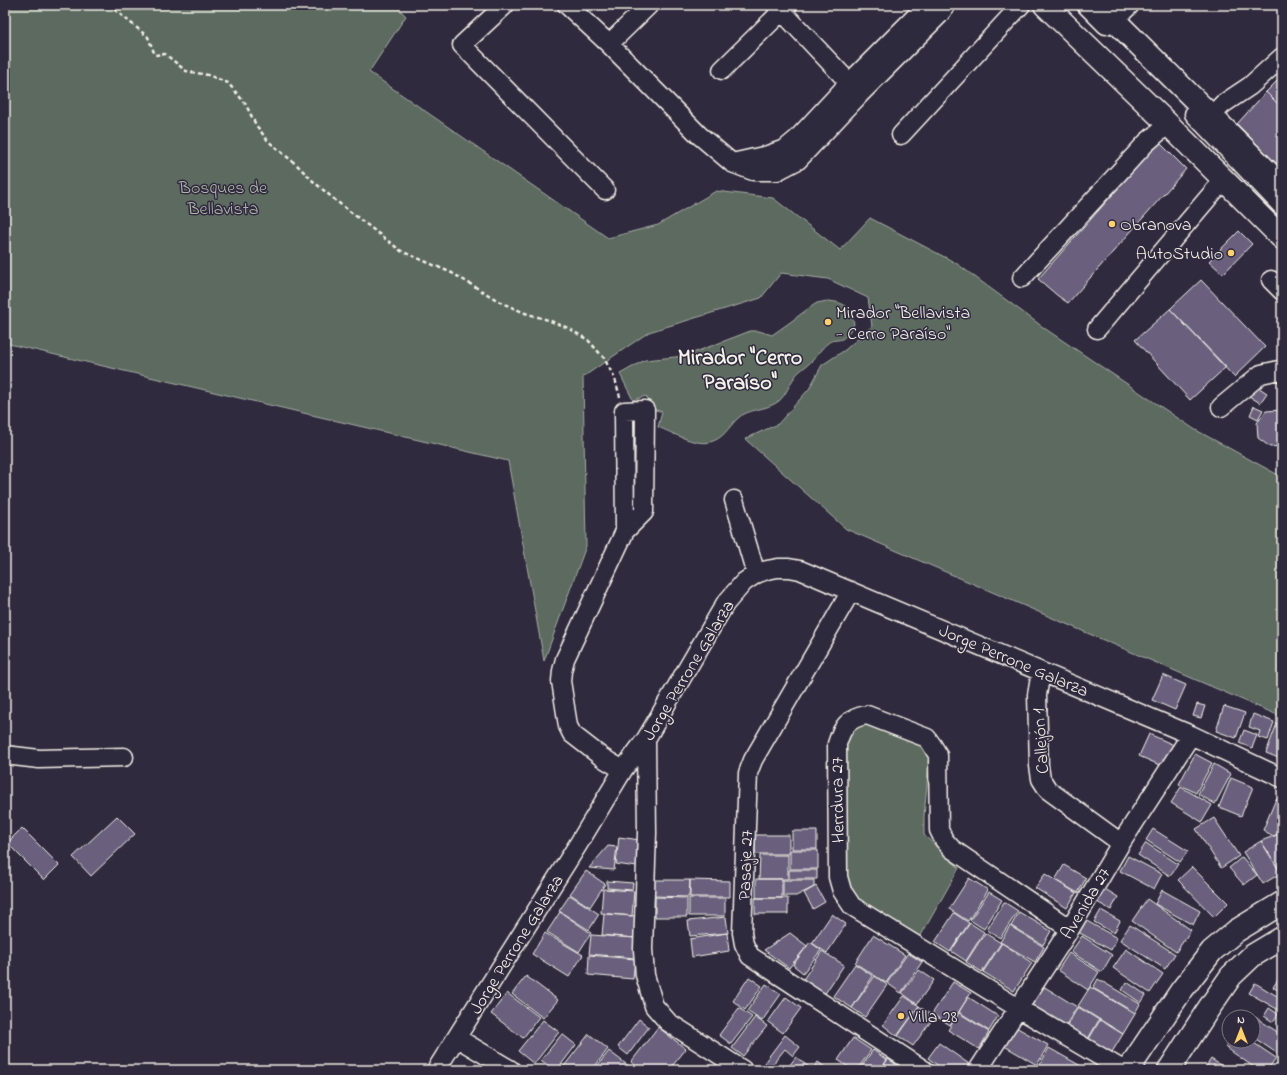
<svg xmlns="http://www.w3.org/2000/svg" width="1287" height="1075" font-family="'Indie Flower',sans-serif">
<style>
.green{fill:#5c6a60;stroke:#a8aea4}
.building{fill:#6a617e;stroke:#f4f1e8}
.lines{fill:none;stroke-linecap:round;stroke-linejoin:round}
.minor-casing{stroke:#f4f1e8;stroke-width:21}
.major-casing{stroke:#f4f1e8;stroke-width:25}
.path{stroke:#f4f1e8;stroke-width:2.5;stroke-dasharray:4 3;stroke-linecap:butt}
.minor{stroke:#2f2a3d;stroke-width:18}
.major{stroke:#2f2a3d;stroke-width:22}
.poi-dot{fill:#ffd166;stroke:#2f2a3d;stroke-width:1.5}
.labels{text-anchor:middle;stroke-width:3;stroke-linejoin:round;paint-order:stroke}
.park-label{font-size:18px;fill:#b0b4ab;stroke:#2f2a3d}
.poi-label{font-size:18px;fill:#f4f1e8;stroke:#2f2a3d;text-anchor:start}
.street-label{font-size:18px;fill:#f4f1e8;stroke:#2f2a3d}
.district-label{font-size:22px;font-weight:bold;fill:#f4f1e8;stroke:#2f2a3d}
</style>
<rect width="100%" height="100%" fill="#2f2a3d"/>
<filter id="ink" filterUnits="userSpaceOnUse"><feTurbulence type="fractalNoise" baseFrequency=".025" numOctaves="2"/><feDisplacementMap in="SourceGraphic" scale="8" xChannelSelector="R" yChannelSelector="G"/><feConvolveMatrix kernelMatrix="1 2 1 2 8 2 1 2 1" color-interpolation-filters="sRGB"/></filter>
<g filter="url(#ink)">
<!-- green -->
<path class="green" d="M5,5h390l11,11 -37,56 239,166 50,-13 58,-34 57,7 67,52 30,-32 86,45 91,67 147,99 88,48v240l-436,-188 -101,-90 33,-15 31,-35 13,-24 23,-15 27,-24 -4,-28 -40,-19 -47,-6 -20,25 -112,34 -66,45 3,169 -42,115 -36,-200 -503,-118z
M827,301c18,1 24,6 27,23 -3,5 -7,12 -12,15 -4,2 -10,0 -14,4 -6,4 -11,13 -16,18 -6,6 -14,10 -18,17 -5,7 -8,17 -15,23 -13,10 -31,7 -42,18 -9,9 -14,20 -27,23 -15,4 -39,-10 -52,-15l4,-15 -9,-3 -7,-13 -13,4 -13,-26 25,-14 40,-4 55,-21 10,-4h9l13,4 17,-12 20,-15 8,-5z
M867,720l56,21 7,11 -6,64v19l35,33 -40,71 -60,-39 -15,-24 -5,-128 11,-21z"/>
<!-- building -->
<path class="building" d="M1282,76v32l-16,-16z
M1266,92l16,16v61l-45,-45z
M1159,142l27,27 -118,134 -10,-7 -20,-17z
M1239,231l13,13 -29,30 -14,-13z
M1201,280l64,67 -31,30 -64,-68z
M1170,309l56,58 -36,33 -55,-60z
M1256,386l11,7 -7,10 -11,-7z
M1254,406l9,4 -5,9 -8,-4z
M1282,410v36l-12,1 -12,-9 -1,-15 9,-12z
M1163,675l23,10 -11,25 -23,-10z
M1197,704l8,2 -4,12 -8,-2z
M1224,706l21,7 -9,25 -20,-7z
M1253,714l21,8 -6,18 -10,-3 2,-6 -11,-4z
M1277,723l5,1v31l-1,4 -15,-6z
M1244,730l13,5 -5,13 -13,-5z
M1149,734l25,11 -10,22 -25,-11z
M1195,754l17,9 -16,30 -17,-9z
M1214,764l17,10 -16,30 -17,-10z
M1231,778l22,9 -12,29 -22,-9z
M1181,787l31,18 -10,17 -31,-19z
M1276,799l6,2v32l-9,3 -10,-6z
M117,816l18,18 -44,42 -18,-19z
M1214,818l25,38 -18,12 -25,-39z
M22,828l37,37 -15,15 -37,-37z
M1153,829l35,22 -8,11 -34,-22z
M792,831h25v18h-25z
M1282,833v39l-1,1 -20,-32z
M755,835h34v19h-34z
M619,837l21,3 4,28 -28,-4z
M1261,841l20,32 -18,11 -20,-32z
M1146,843l32,21 -8,12 -32,-21z
M608,846l9,1 -3,23 -25,-2z
M790,850h28v19h-28z
M760,855h28v24h-29z
M1128,856l34,18 -8,15 -34,-18z
M1242,857l15,18 -13,10 -15,-17z
M1064,865l22,13 -8,15 -23,-13z
M1192,867l36,36 -14,14 -36,-37z
M789,870h28v9h-28z
M586,871l19,13 -15,23 -20,-13z
M1045,874l31,19 -9,15 -32,-20z
M969,878l19,12 -20,31 -19,-12z
M756,879h26v19h-26z
M653,880h37l-1,17 -37,-1z
M690,880l40,1v16h-40z
M783,880h31v7l-18,9h-13z
M607,881l26,2 -1,7 -25,-2z
M816,886l9,16 -12,7 -9,-16z
M603,889l31,2 -2,25 -31,-3z
M1105,889l13,8 -7,13 -14,-8z
M1162,890l38,21 -7,14 -38,-21z
M989,892l13,8 -18,29 -14,-9z
M570,895l29,19 -10,16 -30,-19z
M655,897l32,1v19h-32z
M689,898h36v18h-36z
M755,898h33v16h-33z
M1147,899l44,31 -15,22 -44,-31z
M1004,902l14,9 -18,27 -13,-8z
M1101,910l19,11 -6,12 -20,-11z
M560,912l31,21 -12,19 -32,-20z
M1019,912l32,19 -8,14 -32,-19z
M954,913l15,10 -19,29 -15,-10z
M604,914l32,2 -1,22 -33,-3z
M832,914l14,10 -19,29 -15,-10z
M726,917l2,16 -38,3 -2,-15z
M1085,920l32,18 -6,12 -33,-18z
M970,923l14,9 -18,29 -15,-10z
M1130,925l45,29 -10,15 -45,-29z
M1010,926l34,21 -9,15 -35,-20z
M545,933l38,22 -14,22 -37,-23z
M727,933l2,18 -37,6 -2,-18z
M790,933l17,13 -18,22 -25,-18z
M985,933l16,10 -19,29 -16,-10z
M591,935l45,3 -1,20 -46,-4z
M873,935l32,20 -19,28 -31,-20z
M1082,936l30,19 -10,17 -31,-20z
M810,942l11,8 -18,23 -10,-8z
M1002,943l30,20 -18,28 -31,-19z
M1126,949l37,25 -13,19 -37,-25z
M822,951l22,14 -20,30 -22,-14z
M908,953l14,9 -21,31 -14,-10z
M1069,953l30,19 -11,18 -30,-20z
M589,955l46,4 -2,20 -45,-4z
M855,964l18,12 -21,32 -19,-12z
M919,970l15,10 -17,24 -15,-11z
M1282,974v19l-9,-6z
M526,976l32,24 -15,18 -31,-24z
M875,976l12,9 -22,32 -13,-9z
M749,977l13,9 -17,24 -12,-9z
M1098,979l42,25 -5,9 -42,-25z
M953,982l18,11 -21,32 -18,-11z
M1127,982l19,13 -5,8 -19,-13z
M1255,983l27,16v13l-33,-19z
M766,984l15,10 -19,27 -15,-10z
M1043,986l34,21 -14,23 -35,-21z
M1090,987l45,27 -12,20 -45,-28z
M507,993l32,24 -16,21 -32,-24z
M904,996l15,10 -22,30 -14,-11z
M786,997l15,11 -18,25 -15,-11z
M968,997l30,19 -9,15 -30,-19z
M919,1006l15,11 -21,29 -15,-10z
M1078,1007l21,13 -14,24 -21,-13z
M739,1008l13,9 -21,27 -12,-9z
M1269,1008l9,6 -5,8 -9,-6z
M959,1013l30,19 -10,17 -31,-19z
M755,1017l12,9 -24,30 -11,-8z
M1255,1017l27,18v13l-4,6 -25,-17v-17z
M639,1019l10,8 -21,28 -10,-8z
M543,1020l16,12 -25,32 -16,-13z
M1100,1020l23,14 -14,23 -23,-13z
M1012,1025l36,20 -11,20 -36,-21z
M658,1027l28,22 -17,21h-28l-10,-8z
M562,1034l14,11 -19,25h-3l-13,-10z
M589,1034l19,15 -16,21h-31z
M785,1035l15,12 -7,9 -8,-7 -17,21h-3l-4,-3z
M853,1038l18,12 -14,20h-4l-15,-10z
M1230,1041h21l25,17 -9,12h-9l-33,-23z
M939,1043l33,23 -3,4h-25l-16,-12z
M1049,1048l39,22h-51z
M873,1050l14,10 -7,10h-21z
M609,1051l21,16 -2,3h-34z
M796,1057l14,11 -1,2h-23z
M888,1059l16,11h-23z
M1211,1059l11,7 -2,4h-16z
M818,1062l11,8h-17z"/>
<g class="lines">
<defs>
<path id="minor" d="M505,5l-43,40 143,145
M567,5l42,39 90,91 33,28 21,8h24l21,-11 62,-66 79,-79 7,-10
M776,5l81,86
M1086,5l20,20
M1114,20l16,-15
M609,44l40,-39
M722,70l66,-65
M1194,114l88,92
M1211,116l12,-12 27,-18 32,-29
M901,135l120,-130
M732,163l36,-8 17,-6 12,-10 53,-57 77,-77
M1022,278l124,-135 22,-19
M1271,280l11,11
M1097,329l117,-138 10,-10
M1221,407l40,-33 18,-4 3,2
M734,500l22,74
M851,591l-98,169 -5,13 -6,160 2,11 6,12 174,114
M1041,672l-4,23 2,71 2,13 7,11 73,53
M646,739l1,94 -4,116 2,26 9,31 14,16 75,48
M5,755l34,4 85,-2
M623,770l-20,-12 -31,-24 -4,-8 -7,-45 1,-10 3,-12 60,-128 19,-19 1,-102 -21,1 1,120
M1070,929l-118,-80 -8,-9 -5,-10 -1,-75 -6,-10 -5,-7 -60,-23c-19,3 -25,12 -30,29l1,133 4,14 10,15 166,102 105,62
M457,1038l54,32
M436,1070l143,-227 44,-73 23,-31 79,-135 19,-22 12,-8 11,-4 11,-2h11l11,2 391,165 91,43
M978,1070l92,-141 51,-86 70,-108"/>
<path id="major" d="M1045,5l123,119 114,114
M1099,5l183,181
M1128,1070l53,-79 31,-40 24,-20 46,-28
M1169,1070l38,-59 24,-35 21,-20 30,-18"/>
</defs>
<!-- minor casing -->
<use href="#minor" class="minor-casing"/>
<!-- major casing -->
<use href="#major" class="major-casing"/>
<!-- path -->
<path class="path" d="M109,5l39,32 7,18 10,-1 21,17 22,4 20,8 17,20 11,22 12,16 29,24 17,17 21,18 66,51 51,22 50,30 23,10 23,7 20,8 20,12 16,18 11,21 5,18"/>
<!-- minor -->
<use href="#minor" class="minor"/>
<!-- major -->
<use href="#major" class="major"/>
</g>
</g>
<!-- markers -->
<g class="poi-dot">
<circle cx="1112" cy="224" r="4"/>
<circle cx="1231" cy="253" r="4"/>
<circle cx="828" cy="322" r="4"/>
<circle cx="901" cy="1016" r="4"/>
</g>
<g class="labels">
<!-- park labels -->
<g class="park-label">
<text x="223" y="193">Bosques de<tspan x="223" dy="21">Bellavista</tspan></text>
</g>
<!-- poi labels -->
<g class="poi-label">
<text x="1120" y="230">Obranova</text>
<text x="1223" y="259" text-anchor="end">AutoStudio</text>
<text x="836" y="318">Mirador "Bellavista<tspan x="836" dy="21">- Cerro Paraíso"</tspan></text>
<text x="909" y="1022">Villa 28</text>
</g>
<!-- street labels -->
<g class="street-label">
<text transform="translate(1014 660) rotate(23)" y="6">Jorge Perrone Galarza</text>
<text transform="translate(688 670) rotate(-59)" y="6">Jorge Perrone Galarza</text>
<text transform="translate(1040 741) rotate(-94)" y="6">Callejón 1</text>
<text transform="translate(837 800) rotate(-91)" y="6">Herrdura 27</text>
<text transform="translate(745 865) rotate(-88)" y="6">Pasaje 27</text>
<text transform="translate(1085 903) rotate(-59)" y="6">Avenida 27</text>
<text transform="translate(516 944) rotate(-58)" y="6">Jorge Perrone Galarza</text>
</g>
<!-- district labels -->
<g class="district-label">
<text x="740" y="364">Mirador "Cerro<tspan x="740" dy="25">Paraíso"</tspan></text>
</g>
</g>
<!-- margin -->
<rect width="1287" height="1075" fill="none" stroke="#2f2a3d" stroke-width="20"/>
<rect x="10" y="10" width="1267" height="1055" fill="none" stroke="#f4f1e8" stroke-width="1.5" filter="url(#ink)"/>
<!-- north arrow -->
<g transform="translate(1241 1029)"><circle r="19" fill="#2f2a3d" stroke="#7e7a81"/>
<path d="M0-3L7 15L0 10L-7 15Z" fill="#ffd166"/>
<text y="-6" font-size="11" font-weight="bold" text-anchor="middle" fill="#f4f1e8">N</text>
</g>
</svg>
